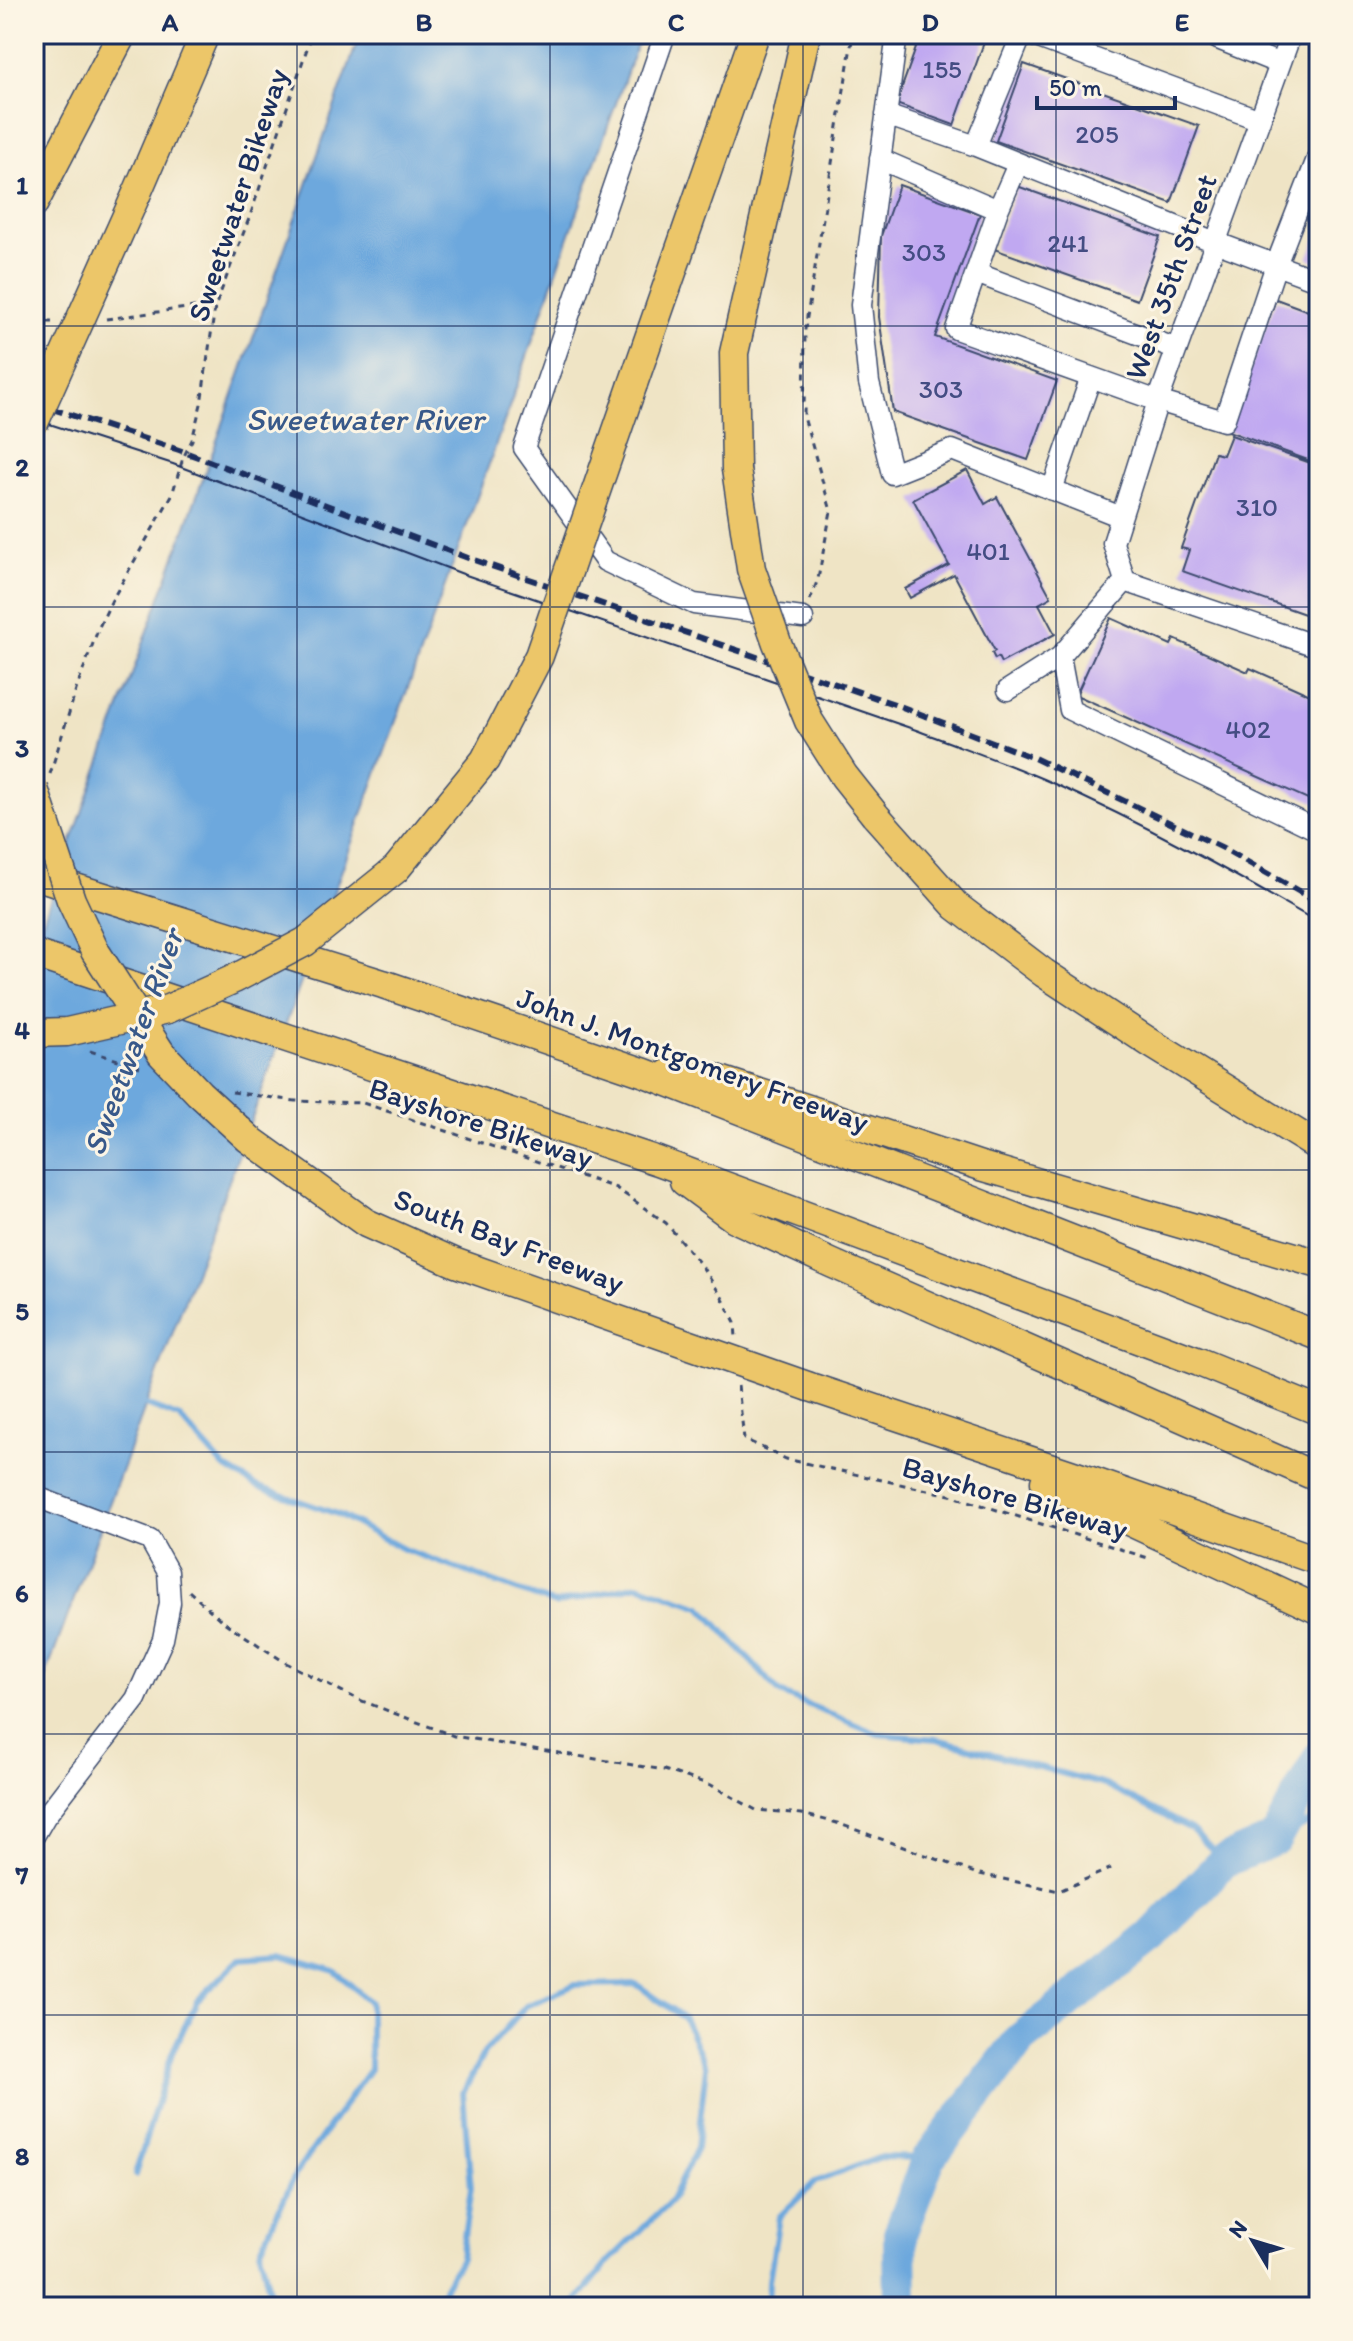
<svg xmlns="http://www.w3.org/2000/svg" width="1353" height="2341" font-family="Itim,sans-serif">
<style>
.water{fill:#6da8dd;stroke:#446c9e;stroke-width:2}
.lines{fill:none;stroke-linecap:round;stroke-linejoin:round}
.stream{stroke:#6da8dd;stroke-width:6}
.river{stroke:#6da8dd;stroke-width:34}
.building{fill:#c0a8f1}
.minor-casing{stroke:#3b4a6d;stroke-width:23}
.highway-casing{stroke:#3b4a6d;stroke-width:31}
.path{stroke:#3b4a6d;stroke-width:3;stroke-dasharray:6 6;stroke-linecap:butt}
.minor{stroke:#fff;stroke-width:20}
.highway{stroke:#ecc669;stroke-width:28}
.tram{stroke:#1b2f5e;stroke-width:2}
.rail{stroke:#1b2f5e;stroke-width:6;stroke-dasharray:12 6;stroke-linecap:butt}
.highway-bridge-casing{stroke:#3b4a6d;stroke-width:31;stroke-linecap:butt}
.highway-bridge{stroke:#ecc669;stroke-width:28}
.grid{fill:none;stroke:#1b2f5e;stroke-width:2;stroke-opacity:0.55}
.labels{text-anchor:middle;stroke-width:6;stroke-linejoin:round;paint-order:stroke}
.number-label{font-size:26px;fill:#444d83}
.street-label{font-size:30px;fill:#1b2f5e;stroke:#fcf5e5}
.water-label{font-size:32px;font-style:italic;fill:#38598a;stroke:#fcf5e5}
.neatline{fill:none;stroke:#1b2f5e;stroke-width:3}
.grid-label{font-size:26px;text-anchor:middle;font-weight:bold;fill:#1b2f5e}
</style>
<rect width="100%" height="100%" fill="#fcf5e5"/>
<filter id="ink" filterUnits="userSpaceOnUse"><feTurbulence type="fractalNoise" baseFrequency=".0125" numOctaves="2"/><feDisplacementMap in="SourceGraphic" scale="16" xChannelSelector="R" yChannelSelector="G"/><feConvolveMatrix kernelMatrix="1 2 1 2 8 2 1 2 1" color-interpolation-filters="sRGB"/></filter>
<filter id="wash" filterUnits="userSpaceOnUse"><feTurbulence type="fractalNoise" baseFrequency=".006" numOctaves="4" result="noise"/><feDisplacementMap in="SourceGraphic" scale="32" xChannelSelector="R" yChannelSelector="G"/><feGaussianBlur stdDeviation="1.8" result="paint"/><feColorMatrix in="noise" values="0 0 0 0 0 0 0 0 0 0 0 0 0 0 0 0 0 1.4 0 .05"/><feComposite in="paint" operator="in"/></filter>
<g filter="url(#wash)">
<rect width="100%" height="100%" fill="#efe4c5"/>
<!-- water -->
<path class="water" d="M360,34h281c-51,140 -99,281 -149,422 -149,418 -303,835 -458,1251v-762l187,-516z"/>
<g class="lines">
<!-- stream -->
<path class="stream" d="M146,1405l34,13 44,49 35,20 81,28 63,34 152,55 83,-19 63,22 79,86 98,41 59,5 168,46 86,44 33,32
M1275,1839l44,-21
M135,2175l37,-122 25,-52 44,-43 40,-3 54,16 35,31v67l-74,104 -36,78 13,56
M433,2307l28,-49 10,-70 -8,-95 21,-40 42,-47 48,-21 62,-1 48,34 22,49 -9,81 -27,54 -61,59 -34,42 -1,4
M768,2307l1,-26 10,-64 36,-35 66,-25 48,1"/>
<!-- river -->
<path class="river" d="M901,2307l-1,-73 29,-76 92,-119 130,-102 73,-76 51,-22 44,-81"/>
</g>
<g id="blocks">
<!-- building -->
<path class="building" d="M921,34h66l-33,91 -58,-21z
M1024,64l175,62 -28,77 -175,-62z
M899,185l81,29 -45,123 122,44 -29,79 -135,-48 -14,-95 2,-81z
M1017,186l143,51 -23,63 -143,-51z
M1319,231v32l-11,-4z
M1276,299l43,16v149l-91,-33z
M1231,435l88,31v153l-137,-48 7,-21 -8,-2 34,-95 8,2z
M967,470l18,34 12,-7 54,100 -12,7 16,30 -54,29 -3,-6 -3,2 -3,-6 3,-2 -41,-77 -44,24 -5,-9 44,-24 -36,-66z
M1111,618l60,27 3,-6 74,33 2,-4 69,31v105l-243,-109z"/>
</g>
</g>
<g filter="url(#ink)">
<use href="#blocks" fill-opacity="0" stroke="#3b4a6d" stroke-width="2"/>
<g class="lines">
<defs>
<path id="minor" d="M665,34l-141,414 81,113 89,43 109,14
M897,34l-36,271 8,78 23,91 60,-24 169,67
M1022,34l-46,112 239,96 104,39
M1028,34l232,86
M1219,34l-1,5 62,25
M1291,34l-133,367 -45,142 12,38 194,66
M886,115l90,31
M880,159l118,51 20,-46
M998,210l-42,119 202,72 66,20 52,-156 43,-111
M976,273l201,76
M1052,490l39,-113
M1125,581l-65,76 10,53 249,121
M1008,690l52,-33
M34,1496l116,44 18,32 2,31 -7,36 -27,60 -91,118 -11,19"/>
<path id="highway" d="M137,193l68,-159
M34,203l88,-169
M633,384l122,-350
M736,469l-2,-116 72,-319
M875,815l81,91 88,67 105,69 170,105
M34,875l349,109 262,89 674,263
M34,954l624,207 541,201 120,49
M668,1074l43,3 270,89 338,98
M684,1181l50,37 97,45 488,215
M810,1387l287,96 222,78
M1045,1482l274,128"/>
</defs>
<!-- minor casing -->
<use href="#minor" class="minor-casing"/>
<!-- highway casing -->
<use href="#highway" class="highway-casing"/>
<!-- path -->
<path class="path" d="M106,319l95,-13 18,-16
M34,322h20
M810,600l8,-21 13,-68 -27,-94 1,-88 48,-295
M50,774l27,-87 22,-60 13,-27 60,-105 11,-37 9,-18 9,-36 14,-97 35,-91 62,-182
M90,1051l50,16
M232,1092l63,9 68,2 253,85 50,35 35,42 21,32 13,26 1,15
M738,1386l6,53 42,20 164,36 198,63
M189,1591l33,30 64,42 71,36 97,37 210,34 47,15 45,25 46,4 35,9 138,50 84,18 55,-24"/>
<!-- minor -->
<use href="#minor" class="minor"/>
<!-- highway -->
<use href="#highway" class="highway"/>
<!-- tram -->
<path class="tram" d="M34,419l139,45 290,110 456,157c44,17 88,32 131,51 93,41 181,90 269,141"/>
<!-- rail -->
<path class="rail" d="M34,403l145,47 289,108 429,147 137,53 189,90 96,55"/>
<defs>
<path id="highway-bridge" d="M34,423l103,-230
M736,469l15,100 26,74 32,78 35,55 31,39
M34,789l37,111 24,51 66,102 38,40 50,46 117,84 90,40 354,124
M34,1033l33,-1 101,-23 66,-30 71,-37 91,-73 89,-109 54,-104 94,-272"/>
</defs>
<!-- highway-bridge casing -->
<use href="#highway-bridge" class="highway-bridge-casing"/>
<!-- highway-bridge -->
<use href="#highway-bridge" class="highway-bridge"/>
</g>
</g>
<!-- grid -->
<path class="grid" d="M297,34v2273M550,34v2273M803,34v2273M1056,34v2273M34,326h1285M34,607h1285M34,889h1285M34,1170h1285M34,1452h1285M34,1734h1285M34,2015h1285"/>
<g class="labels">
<!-- number labels -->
<g class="number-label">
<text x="942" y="78">155</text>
<text x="1097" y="143">205</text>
<text x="1068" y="252">241</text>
<text x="924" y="261">303</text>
<text x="941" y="398">303</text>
<text x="1257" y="516">310</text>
<text x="988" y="560">401</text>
<text x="1248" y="738">402</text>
</g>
<!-- street labels -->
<g class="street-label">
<text transform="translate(238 195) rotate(-72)" y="10">Sweetwater Bikeway</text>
<text transform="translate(1171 277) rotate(-70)" y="10">West 35th Street</text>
<text transform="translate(693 1060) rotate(20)" y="10">John J. Montgomery Freeway</text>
<text transform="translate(481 1123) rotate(18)" y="10">Bayshore Bikeway</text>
<text transform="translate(509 1241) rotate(21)" y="10">South Bay Freeway</text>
<text transform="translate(1015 1498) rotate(16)" y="10">Bayshore Bikeway</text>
</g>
<!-- water labels -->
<g class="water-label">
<text x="365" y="430">Sweetwater River</text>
<text transform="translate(133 1042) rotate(-70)" y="11">Sweetwater River</text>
</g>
</g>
<!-- margin -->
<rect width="1353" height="2341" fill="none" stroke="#fcf5e5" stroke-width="88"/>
<!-- north arrow -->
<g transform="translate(1253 2241) rotate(308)" stroke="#fcf5e5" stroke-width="6" paint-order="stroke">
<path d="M0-6L14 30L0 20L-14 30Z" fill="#1b2f5e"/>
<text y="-12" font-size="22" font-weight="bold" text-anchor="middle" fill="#1b2f5e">N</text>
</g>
<!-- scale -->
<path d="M1037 96v12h138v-12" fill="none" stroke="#1b2f5e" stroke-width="4"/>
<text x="1049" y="96" font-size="24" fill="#1b2f5e" stroke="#fcf5e5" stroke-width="6" paint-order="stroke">50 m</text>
<rect x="44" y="44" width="1265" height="2253" class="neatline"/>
<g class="grid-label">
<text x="170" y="31">A</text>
<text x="424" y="31">B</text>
<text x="676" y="31">C</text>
<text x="930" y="31">D</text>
<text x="1182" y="31">E</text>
<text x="22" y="194">1</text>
<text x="22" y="476">2</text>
<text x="22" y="757">3</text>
<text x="22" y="1039">4</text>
<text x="22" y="1320">5</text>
<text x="22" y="1602">6</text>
<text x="22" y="1884">7</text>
<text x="22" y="2165">8</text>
</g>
</svg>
